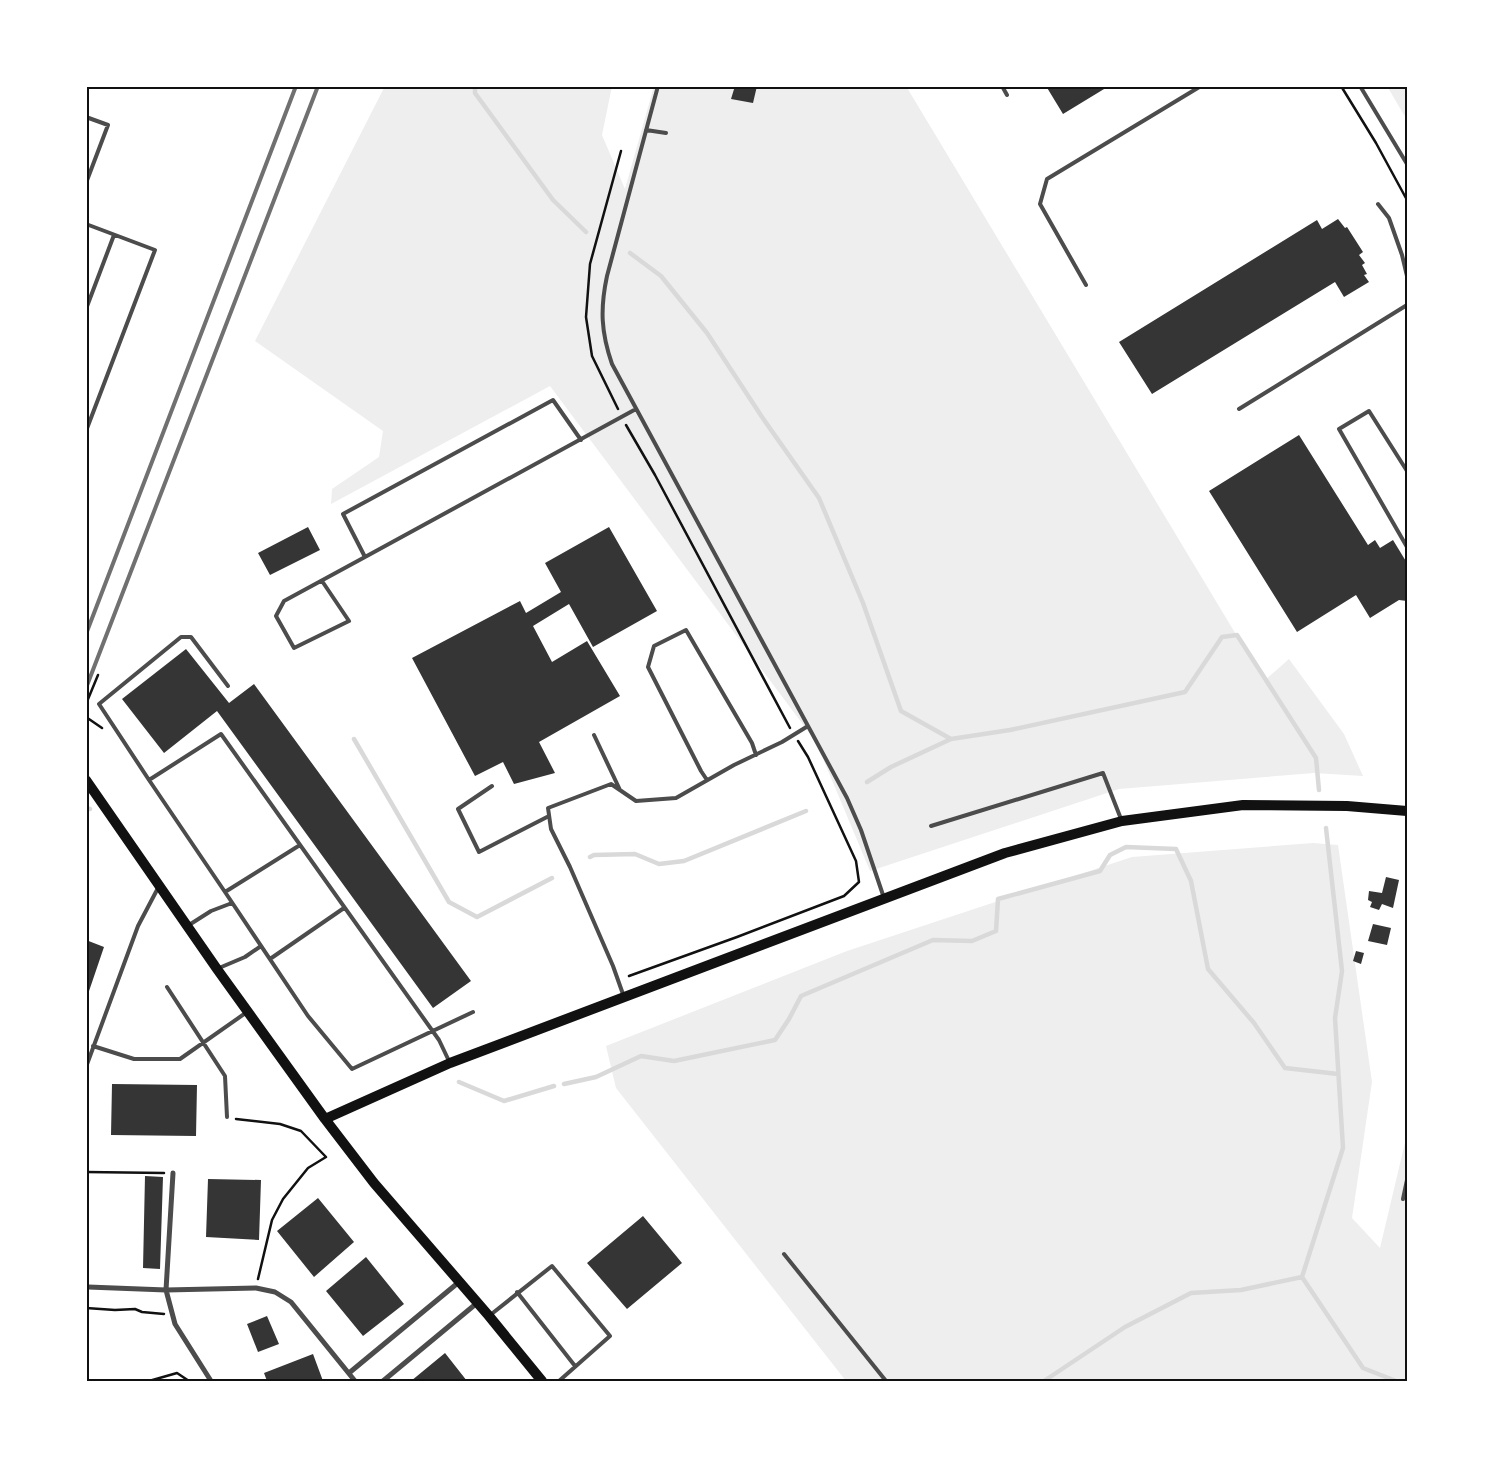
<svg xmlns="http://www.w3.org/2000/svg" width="1493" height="1467" font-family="Raleway,sans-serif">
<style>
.green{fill:#eee}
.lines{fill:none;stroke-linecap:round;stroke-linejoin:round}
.stream{stroke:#d9d9d9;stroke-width:4.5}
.building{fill:#353535}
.path{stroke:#111;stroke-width:2.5}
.service{stroke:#4c4c4c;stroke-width:4}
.minor{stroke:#4c4c4c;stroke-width:5}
.secondary{stroke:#111;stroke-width:10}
.rail{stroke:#707070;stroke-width:4}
.neatline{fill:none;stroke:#111;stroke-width:2}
</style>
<rect width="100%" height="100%" fill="#fff"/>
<!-- green -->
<path class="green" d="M385,86h227l-10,49 23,54 29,-103h252l358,595 25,-22 55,75 19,42 -49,-3 -195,16 -249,82 -54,-129 -266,-356 -219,118 1,-15 47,-32 4,-26 -128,-90z
M1387,86h20v31l-3,-2z
M1313,843l25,2 34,237 -20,136 28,30 27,-114v247h-561l-230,-293 -10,-42 241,-95 285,-94z"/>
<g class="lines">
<!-- stream -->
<path class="stream" d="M475,86v7l78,107 33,32
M630,253l31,23 46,57 55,84 57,81 44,105 38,108 50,28 59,-9 175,-38 37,-55 15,-2 79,123 3,32
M354,739l95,163 28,15 75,-39
M867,782l24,-15 60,-28
M86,808l4,1
M1326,828l16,143 -7,47 8,130 -41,129 61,91 33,13
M590,857l4,-2 41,-1 24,10 25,-3 122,-50
M459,1082l45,19 50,-15
M564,1084l32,-7 45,-21 33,5 101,-21 14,-21 12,-23 132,-56 39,1 24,-10 2,-32 102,-28 10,-16 16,-8 50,2 15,32 17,88 46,54 31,45 53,6
M1044,1381l81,-54 66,-34 50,-3 61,-13"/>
</g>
<!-- building -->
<path class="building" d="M735,86h22l-4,17 -22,-4z
M1046,86h63l-46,28z
M1338,219l7,9 2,-1 16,25 -4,3 6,8 -3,2 5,9 -3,1 5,7 -25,15 -9,-15 -183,112 -33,-52 198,-122 5,9z
M1299,435l69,110 7,-5 5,8 13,-8 14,23v38l-8,-1 -29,18 -14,-23 -59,37 -88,-141z
M308,527l12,23 -50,25 -12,-22z
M609,527l48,84 -64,36 -24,-43 -36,22 19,36 35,-21 33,55 -81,46 16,31 -41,11 -11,-22 -28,14 -63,-118 108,-57 6,12 35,-21 -16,-29z
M186,649l43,54 25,-19 217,297 -38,27 -216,-297 -53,42 -42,-54z
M1386,877l13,3 -6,28 -11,-4 -3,6 -9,-3 2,-5 -4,-2 1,-9 13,2z
M1373,924l18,4 -4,17 -19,-4z
M86,940l18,7 -17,50h-1z
M1356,951l8,2 -3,11 -8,-3z
M112,1084l85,1 -1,51 -85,-1z
M145,1176l18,1 -3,92 -17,-1z
M208,1179l53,1 -2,60 -53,-3z
M318,1198l36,44 -40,35 -37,-46z
M643,1216l39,47 -55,46 -40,-46z
M366,1257l38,47 -41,32 -37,-45z
M267,1316l12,28 -21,8 -11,-28z
M445,1353l22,28h-56z
M313,1354l10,27h-56l-3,-8z"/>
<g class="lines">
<!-- path -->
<path class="path" d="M1341,86l35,57 31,57
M618,409l-26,-53 -6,-39 4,-53 31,-113
M626,425l29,50 135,253
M86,704l12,-29
M86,717l16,11
M629,976l108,-39 107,-41 15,-14 -3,-21 -48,-104 -10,-16
M236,1119l44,5 21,7 25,26 -18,11 -25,31 -11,21 -14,59
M86,1172l78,1
M86,1308l29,2 20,-1 7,3 22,2
M149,1381l28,-8 12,8"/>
<!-- service -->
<path class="service" d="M658,86l-51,190c-7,33 -6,56 5,88l235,434 14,32 23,68
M1002,86l5,9
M1360,86l47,78
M86,117l22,8 -22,58
M646,130l20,3
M1378,204l11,14 13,37 5,21
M86,224l69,26 -69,181
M1086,285l-46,-81 7,-25 154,-93
M86,309l28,-74
M1239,409l168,-104
M581,440l-28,-40 -210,114 22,43 271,-148
M1407,471l-38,-60 -30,18 68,118
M322,581l27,40 -55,27 -18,-32 8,-15 81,-44
M594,735l26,55
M149,780l-50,-76 82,-67h10l37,49
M707,780l-6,-9 -53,-104 6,-21 32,-16 66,113 4,12
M492,786l-34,23 21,43 70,-36
M931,826l172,-53 18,46
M300,845l-75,47 -76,-112 72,-46 218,306 10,21
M225,892l83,124 44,53 121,-57
M189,925l22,-14 21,-8
M270,959l74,-51
M219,968l26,-11 16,-11
M167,987l58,89 2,41
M624,997l-11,-31 -43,-99 -19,-38 -3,-21 63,-24 25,17 40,-3 58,-33 48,-23 26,-16
M93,1046l41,13h46l67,-47
M86,1067l52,-141 20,-38
M1403,1199l4,-19
M784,1254l102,127
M517,1292l58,74
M489,1316l63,-50 58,70 -51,45"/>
<!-- minor -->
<path class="minor" d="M173,1173l-7,117 9,34 36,57
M88,1287l78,3 90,-2 19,4 16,10 64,79
M349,1373l110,-91
M383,1381l94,-78"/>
<!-- secondary -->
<path class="secondary" d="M86,780l131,189 108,150 49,64 115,133 53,65
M325,1119l125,-56 555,-210 117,-32 121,-16 104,1 60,5"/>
<!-- rail -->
<path class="rail" d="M86,634l210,-548
M86,688l232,-602"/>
</g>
<!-- border -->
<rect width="1493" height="1467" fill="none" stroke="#ffffff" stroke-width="175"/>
<rect x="88" y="88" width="1318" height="1292" class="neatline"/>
</svg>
